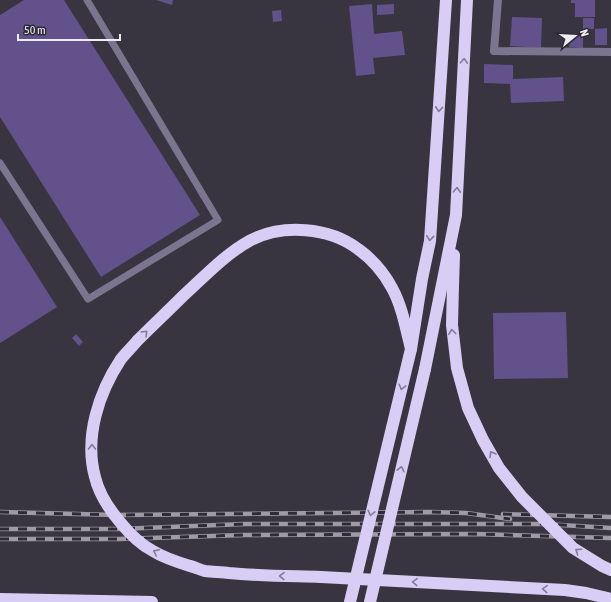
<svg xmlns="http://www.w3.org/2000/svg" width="611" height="602" font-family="'Asap Condensed',sans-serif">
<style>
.building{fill:#62518a}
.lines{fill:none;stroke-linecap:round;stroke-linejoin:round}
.lane{stroke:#7c758f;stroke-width:7}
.street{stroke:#7c758f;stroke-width:8}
.highway{stroke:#d8cef5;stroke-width:12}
.rail-casing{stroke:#9e9ba5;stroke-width:4.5}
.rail{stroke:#2e2b37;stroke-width:3;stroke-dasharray:9;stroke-linecap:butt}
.highway-bridge{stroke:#d8cef5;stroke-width:12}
.oneway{stroke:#837c96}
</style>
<rect width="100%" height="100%" fill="#383541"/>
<!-- building -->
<path class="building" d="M24,0h40l136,215 -99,62 -101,-160v-102z
M156,0h17l-1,5z
M571,0h24v17h-20v-14h-4z
M372,4l2,30 28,-3 3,24 -32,3 2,16 -19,2 -7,-70z
M394,4v10l-17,1v-10z
M281,10l1,11 -9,1 -1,-11z
M512,17l30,1 -1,30 -31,-2z
M583,18h11v11h-11z
M607,28v17h-12v-16z
M570,35l13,1v12l-14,-1z
M484,64l29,1v14l50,-2 1,24 -53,2 -1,-19 -26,-1z
M0,217l57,90 -57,36z
M566,312l2,66 -74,1 -1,-66z
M76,334l7,8 -4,4 -7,-8z"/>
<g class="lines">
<!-- lane -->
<path class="lane" d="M0,163l88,136 130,-79 -131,-220"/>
<!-- street -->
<path class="street" d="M498,0l-4,51 117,1"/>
<!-- highway -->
<path class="highway" d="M453,286l1,-31
M411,349l11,-70 8,-38 16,-241
M425,369l31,-154 11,-215
M321,577l244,13 21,3 25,6
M0,599l152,3"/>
<defs>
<path id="rail" d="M0,512l116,3 314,-3 36,1 44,6
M503,514l108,3
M0,529h119l125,-5h300l67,4
M0,539h118l126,-4 230,-1 137,4"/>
</defs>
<!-- rail casing -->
<use href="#rail" class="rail-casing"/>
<!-- rail -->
<use href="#rail" class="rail"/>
<!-- highway-bridge -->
<path class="highway-bridge" d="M453,286l-1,39 5,43 11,40 15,32 16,28 23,29 51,51 29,18 9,4
M321,577c-30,-1 -61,-1 -92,-4 -8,-1 -16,-1 -24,-2 -5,-1 -10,-4 -15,-5 -13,-4 -26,-8 -37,-15 -14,-7 -24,-18 -33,-29 -11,-13 -21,-28 -25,-45 -11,-40 4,-85 26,-118 5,-6 11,-12 16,-18 15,-15 31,-30 46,-45 21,-19 42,-42 68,-56 32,-16 78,-13 107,9 14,10 26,24 34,39 10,18 14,41 19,61l-61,253
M370,602l55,-233"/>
</g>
<!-- one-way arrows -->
<defs><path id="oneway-chevron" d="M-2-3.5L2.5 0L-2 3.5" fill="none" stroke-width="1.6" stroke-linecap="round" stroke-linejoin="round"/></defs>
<g class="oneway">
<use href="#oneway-chevron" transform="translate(464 61) rotate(-87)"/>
<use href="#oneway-chevron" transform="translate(439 109) rotate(94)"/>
<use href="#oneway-chevron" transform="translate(457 190) rotate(-87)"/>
<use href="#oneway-chevron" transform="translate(430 238) rotate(96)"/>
<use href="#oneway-chevron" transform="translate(452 332) rotate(-97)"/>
<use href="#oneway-chevron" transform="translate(145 333) rotate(-45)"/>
<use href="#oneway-chevron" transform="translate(402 387) rotate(104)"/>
<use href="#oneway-chevron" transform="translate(92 447) rotate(-89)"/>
<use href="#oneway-chevron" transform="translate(492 454) rotate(-121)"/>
<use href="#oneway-chevron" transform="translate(401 469) rotate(-77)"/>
<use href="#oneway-chevron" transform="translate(371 513) rotate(104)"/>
<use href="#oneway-chevron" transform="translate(578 551) rotate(-146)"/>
<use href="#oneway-chevron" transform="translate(156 552) rotate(-154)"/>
<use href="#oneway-chevron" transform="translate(282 576) rotate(-178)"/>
<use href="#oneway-chevron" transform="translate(415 582) rotate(-177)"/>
<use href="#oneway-chevron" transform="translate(545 589) rotate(-177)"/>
</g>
<!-- north arrow -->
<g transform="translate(575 36) rotate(72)" stroke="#2e2b37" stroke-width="3" paint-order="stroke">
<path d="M0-3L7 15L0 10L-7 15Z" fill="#efedf4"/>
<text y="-6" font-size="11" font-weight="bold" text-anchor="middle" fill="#efedf4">N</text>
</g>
<!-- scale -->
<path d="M18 34v6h102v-6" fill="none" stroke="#efedf4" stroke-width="2"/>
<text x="24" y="34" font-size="12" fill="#efedf4" stroke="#2e2b37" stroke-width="3" paint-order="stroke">50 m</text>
</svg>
